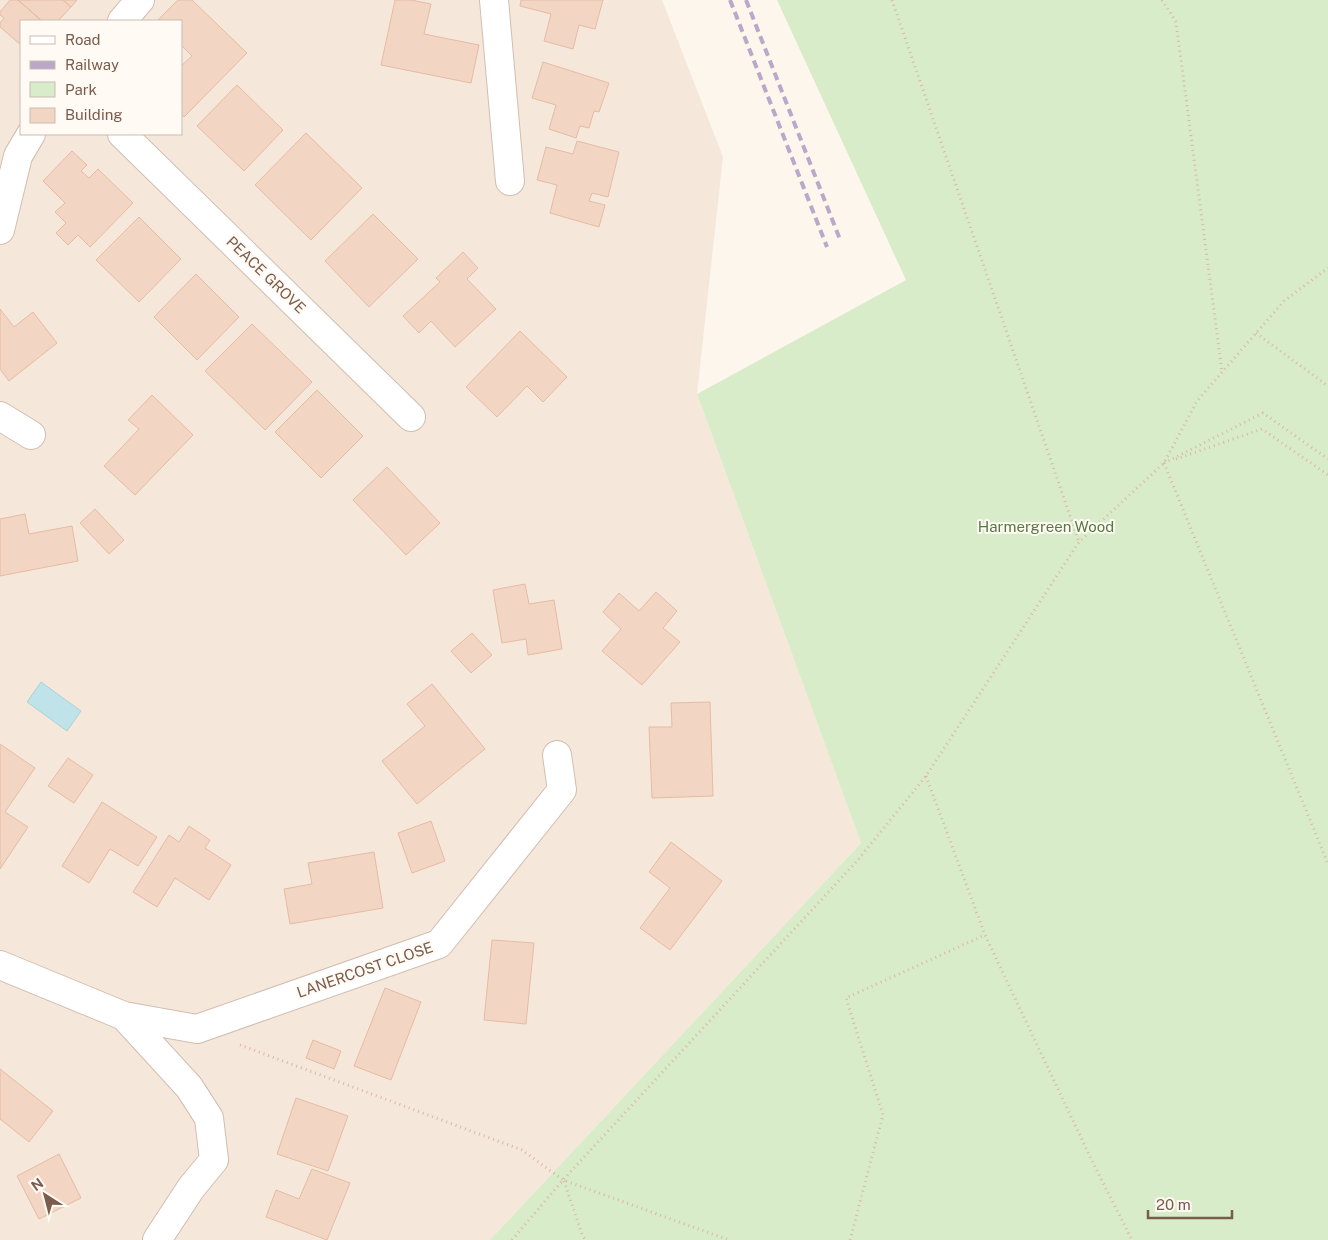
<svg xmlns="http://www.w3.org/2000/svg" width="1328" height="1240" font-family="'Public Sans',sans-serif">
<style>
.residential{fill:#f5e8da;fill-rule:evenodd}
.green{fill:#d8ecc9}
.water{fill:#bfe3e8;stroke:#a5d3da}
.building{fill:#f3d5c3;stroke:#e6bba3}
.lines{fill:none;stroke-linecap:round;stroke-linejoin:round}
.minor-casing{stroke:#d1beb0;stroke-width:30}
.path{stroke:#d9b8a5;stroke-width:3;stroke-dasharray:1 4;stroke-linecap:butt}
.minor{stroke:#fff;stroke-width:28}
.rail{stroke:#b9a8c9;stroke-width:4;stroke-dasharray:8 5;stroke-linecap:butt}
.labels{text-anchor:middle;stroke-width:4;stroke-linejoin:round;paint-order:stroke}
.street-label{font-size:15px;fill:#7a5c4d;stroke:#fffaf3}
.park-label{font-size:15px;fill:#537a41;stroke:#fffaf3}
</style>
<rect width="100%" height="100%" fill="#fdf6ec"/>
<!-- residential -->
<path class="residential" d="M0,0h662l61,157 -26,237 164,449 -371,397h-490zM21,21h160v113h-160z"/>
<!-- green -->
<path class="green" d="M777,0h551v1240h-838l371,-397 -164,-449 209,-114z"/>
<!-- water -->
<path class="water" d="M41,682l40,29 -14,20 -40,-29z"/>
<!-- building -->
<path class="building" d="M10,0h8l24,21h-21v24l-21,-18v-4l4,-5 -4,-3v-3z
M18,0h45l8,7 -13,14h-16z
M63,0h14l-6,7z
M178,0h14l55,53 -63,64 -3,-3v-48l11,-10 -11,-11v-24h-24z
M395,0h16l20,4 -7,30 55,11 -8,38 -90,-18z
M521,0h82l-8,29 -16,-4 -6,24 -29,-8 7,-27 -31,-8z
M543,62l66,21 -10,29 -5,-1 -5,17 -9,-2 -4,12 -27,-9 7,-24 -24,-7z
M237,85l46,45 -39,41 -47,-45z
M306,133l56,55 -51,52 -56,-55z
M577,141l42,11 -11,45 -16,-4 -3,8 16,4 -6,22 -49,-14 7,-28 -20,-5 9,-33 27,7z
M72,151l15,14 -6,6 8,7 9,-9 35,34 -43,44 -12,-12 -10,10 -12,-12 10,-10 -11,-11 10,-9 -22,-22z
M373,214l45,45 -49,48 -44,-46z
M139,217l42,42 -42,43 -43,-42z
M463,252l15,16 -11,11 29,30 -41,38 -24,-26 -12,12 -16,-17 37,-34 -4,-4z
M196,274l43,43 -42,43 -43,-43z
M0,309l14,18 19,-15 24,31 -48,38 -9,-12z
M252,324l60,58 -47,48 -60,-59z
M520,331l47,46 -24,25 -16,-16 -30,31 -31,-30z
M317,390l46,46 -42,42 -46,-46z
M152,395l41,40 -58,60 -31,-29 35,-37 -11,-9z
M387,467l53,56 -34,32 -53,-55z
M95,509l29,31 -15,14 -29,-31z
M25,514l4,20 43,-8 6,35 -78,15v-57z
M525,584l4,20 25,-4 8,49 -34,6 -2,-16 -24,4 -9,-53z
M656,592l21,19 -14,17 17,14 -38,43 -40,-34 19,-22 -18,-17 16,-19 20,18z
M472,633l20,22 -21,18 -20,-22z
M432,684l53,65 -68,55 -35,-43 43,-35 -18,-22z
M710,702l3,94 -61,2 -3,-71h23l-1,-24z
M0,744l35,24 -30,44 23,15 -28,42z
M68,758l25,17 -19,28 -26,-17z
M102,802l55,35 -19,29 -28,-17 -21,34 -27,-17z
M431,821l14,40 -33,12 -14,-40z
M189,826l21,14 -5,8 26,17 -22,35 -34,-22 -18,29 -24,-15 36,-57 10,7z
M671,842l51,39 -52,69 -30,-22 30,-40 -21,-16z
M374,852l9,56 -93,16 -6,-35 28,-5 -4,-21z
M492,940l42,3 -8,81 -42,-4z
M385,988l36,14 -30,78 -37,-14z
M313,1040l28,11 -7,18 -28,-11z
M0,1069l53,42 -24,31 -29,-23z
M296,1098l52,18 -20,55 -51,-17z
M59,1154l22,44 -42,21 -22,-43z
M312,1169l38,14 -23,57 -61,-23 10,-27 23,9z"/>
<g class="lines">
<defs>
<path id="minor" d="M494,0l16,181
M122,21l18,-21
M122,134l289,283
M0,230l18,-74 13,-22
M0,416l31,19
M0,965l124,51 65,71 20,31 5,42 -23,28 -34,52
M124,1016l73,13 242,-85 123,-154 -5,-35"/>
</defs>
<!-- minor casing -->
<use href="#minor" class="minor-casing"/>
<!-- path -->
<path class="path" d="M892,0l187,542
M1162,0l14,22 46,350
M1256,333l72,53
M1176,459l86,-30 66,46
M1164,463l164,401
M1164,463l99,-50 65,46
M926,776l59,159 108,228 39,77
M240,1045l282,105 41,30 166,60
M564,1181l19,56 3,3
M512,1240l51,-60 294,-319 69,-85 153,-234 85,-79 33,-62 87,-100 44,-33
M850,1240l33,-125 -37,-117 139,-63"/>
<!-- minor -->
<use href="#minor" class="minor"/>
<!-- rail -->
<path class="rail" d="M730,0l97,247
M746,0l95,242"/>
</g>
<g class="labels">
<!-- street labels -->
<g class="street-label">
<text transform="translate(266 275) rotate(44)" y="5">PEACE GROVE</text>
<text transform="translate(365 970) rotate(-19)" y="5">LANERCOST CLOSE</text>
</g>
<!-- park labels -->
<g class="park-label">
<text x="1046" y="532">Harmergreen Wood</text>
</g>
</g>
<!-- legend -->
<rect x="20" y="20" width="162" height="115" fill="#fffaf3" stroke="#cabbb1"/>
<rect x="30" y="36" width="25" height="8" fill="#ffffff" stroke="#cabbb1"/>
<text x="65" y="45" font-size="15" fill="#7a5c4d">Road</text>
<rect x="30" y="61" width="25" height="8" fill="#b9a8c9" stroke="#cabbb1"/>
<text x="65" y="70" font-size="15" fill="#7a5c4d">Railway</text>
<rect x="30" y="82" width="25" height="15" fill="#d8ecc9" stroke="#cabbb1"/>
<text x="65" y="95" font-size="15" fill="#7a5c4d">Park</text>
<rect x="30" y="108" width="25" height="15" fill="#f3d5c3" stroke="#cabbb1"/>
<text x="65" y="120" font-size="15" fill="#7a5c4d">Building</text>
<!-- north arrow -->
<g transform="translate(45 1195) rotate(324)" stroke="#fffaf3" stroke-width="4" paint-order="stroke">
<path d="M0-4L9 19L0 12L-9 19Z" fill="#7a5c4d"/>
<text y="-8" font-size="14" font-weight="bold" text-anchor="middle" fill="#7a5c4d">N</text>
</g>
<!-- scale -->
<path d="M1148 1210v8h84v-8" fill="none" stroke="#7a5c4d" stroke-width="2.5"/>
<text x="1156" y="1210" font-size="15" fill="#7a5c4d" stroke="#fffaf3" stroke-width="4" paint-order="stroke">20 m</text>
</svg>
